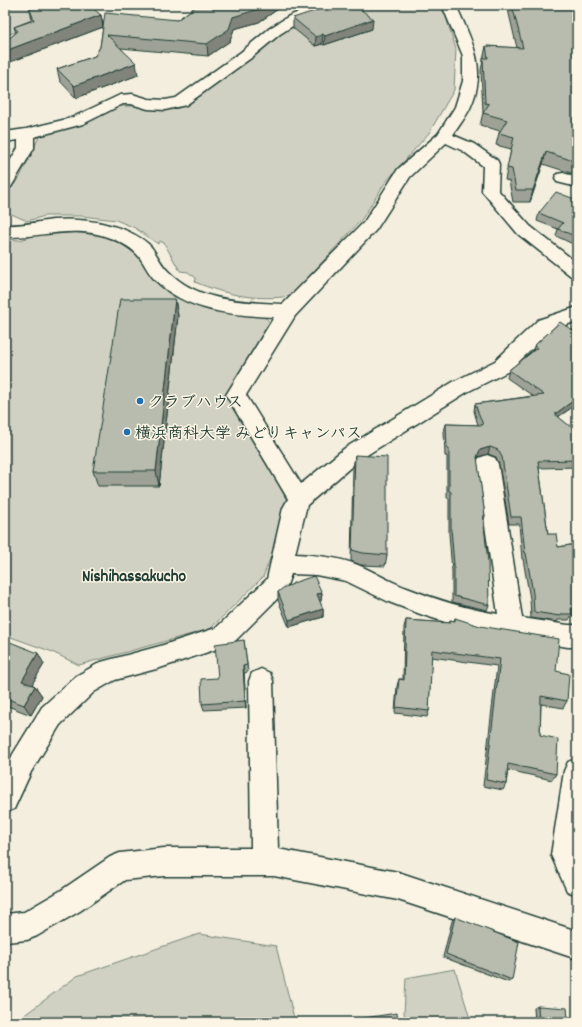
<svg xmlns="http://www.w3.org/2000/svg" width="582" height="1027" font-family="Dekko,'Klee One',sans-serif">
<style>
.green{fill:#d0d1c2;stroke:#78877b}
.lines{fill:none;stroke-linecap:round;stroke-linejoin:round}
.minor-casing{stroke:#1f3d34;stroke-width:3}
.minor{fill:#fcf5e5;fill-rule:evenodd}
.wall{fill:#9ea296;stroke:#1f3d34}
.shaded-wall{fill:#81847a;stroke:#1f3d34}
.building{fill:#b8bcae;stroke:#1f3d34}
.poi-dot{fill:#1f6fb2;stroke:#fcf5e5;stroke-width:1.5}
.labels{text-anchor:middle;stroke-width:3;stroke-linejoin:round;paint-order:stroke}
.poi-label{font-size:16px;font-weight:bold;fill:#1f3d34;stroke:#fcf5e5;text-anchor:start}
.neighbourhood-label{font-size:17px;font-weight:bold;fill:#1f3d34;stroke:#fcf5e5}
</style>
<rect width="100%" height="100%" fill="#f3eede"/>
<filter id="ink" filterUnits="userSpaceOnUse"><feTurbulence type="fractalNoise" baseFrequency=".025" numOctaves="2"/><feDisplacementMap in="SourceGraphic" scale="8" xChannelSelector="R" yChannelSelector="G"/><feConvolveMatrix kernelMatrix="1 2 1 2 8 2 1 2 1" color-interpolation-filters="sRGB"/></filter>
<g filter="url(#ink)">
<!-- green -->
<path class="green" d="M5,5h84l-82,30 -2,3z
M340,5h99l6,9 11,35 -2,41 -25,43 -44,50 -23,36 -71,77c-33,5 -66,-1 -96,-14l1,-4 -8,-6 -8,-1 -16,-28 -4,-2 -2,3 -23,-16 -19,-8 -35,-4h-36l-18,5 -22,-10v-17l14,-15 20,-42 77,-31h65l52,-36 49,-39z
M47,232h29l26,3 16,7 20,13 19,28 15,13 35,13 24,5 35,4 10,11 -39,70 53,108 -27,70 -53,52 -131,36 -29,-14 -45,-16v-396l15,1z
M199,934l77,12 19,76h-280l62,-46z
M455,969l16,53h-64l-3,-9 2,-35z"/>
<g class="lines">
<defs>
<path id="minor" d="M317,5h19l-2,3 -35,14 -19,12 -29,24 -65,47 -21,5 -17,-1 -17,-5h-8l-40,20 -49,13v11l-23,39 -6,1v-19l13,-21v-8l-13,2v-10l21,-3 45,-11 49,-23 12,-1 17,5 16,1 11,-2 65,-46 29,-24 19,-12z
M442,5h14c15,35 32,62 15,101 -4,10 -12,19 -18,29l21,9 23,16 2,4 -1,26 32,36 47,37v15l-6,-2 -53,-42 -36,-43 1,-25 -20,-15 -17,-8 -36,34 -34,53 -81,86 -49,79 55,89 44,-36 108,-66 42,-21 43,-41 39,-13v14l-25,9 -43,41 -42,21 -108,68 -52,45 -12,49c21,1 43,3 63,11 17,7 32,17 49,23 30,12 60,21 91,26l-22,-150 3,-6 8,-3 8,3 3,6 24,154 46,7h9v22h-9l-91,-15 -54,-17 -34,-13 -43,-21 -30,-6 -25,-1 -6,17 -53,53 -72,24 -45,12 -21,12 -34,33 -29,47 -17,37 -9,4v-42l8,-17 29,-47 34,-31 25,-14 59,-16 56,-18 51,-49 16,-71 5,-9 -62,-104 48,-78c-41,-2 -87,-5 -119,-37 -6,-6 -10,-15 -15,-22 -7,-10 -19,-16 -30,-20 -35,-14 -69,0 -105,-1v-12c16,1 32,-3 48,-5 24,-2 49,1 72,10 9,4 21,10 27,18 5,7 9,16 16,23 30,31 74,31 115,33l81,-82 34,-53 40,-35 17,-27 8,-26v-25z
M563,173l14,4v10l-20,-5 -2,-4 2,-4z
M261,669l9,4 3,8 5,168 120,23 179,59v28l-179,-59 -124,-24h-110l-39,4 -45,31 -43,25 -10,4 -22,2v-28l19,-2 36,-21 50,-34 10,-4 44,-5h87l-2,-167 3,-8z
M577,758v137l-10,-4 -16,-36 13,-84 4,-9z"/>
</defs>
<!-- minor casing -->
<use href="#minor" class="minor-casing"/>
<!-- minor -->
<use href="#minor" class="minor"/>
</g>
<!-- wall -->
<path class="wall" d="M29,5h34v4l38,6 2,10 74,-5 21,-15h86l-25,17 -25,7 -4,12 -22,15 -87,-8 17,27 -62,23 -16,-17 -3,-12 38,-13 5,-9 3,-20 -98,37v-22l11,-9 -2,-6 18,-7z
M507,5h70v170l-34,-11 -13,38h-17l-4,-21 -4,-1 6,-31 -15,-4 3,-12 1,-2 -20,-6 3,-12 -2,-43 5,-24 31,2z
M293,18l79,11 -48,16 -2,-1 -7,2 -22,-18z
M577,200v46l-21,-10 2,-7 -21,-8 2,-8z
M175,299l3,17 -19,170h-61l-5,-15z
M560,322l17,82 -19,13 19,15v35l-38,1 9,66 10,13 19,-3v70l-5,1 -3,5h-11l-1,2 -26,-4 -1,-19 -7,-40h-1l-3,-35h-10l-10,-60 -3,-7 -8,-3 -10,3 -1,3 8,56 -1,4 5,85 -2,5 -35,-8v-31l-3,-37v-36h-2v-42h-2l-1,-25 2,-7 32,1 -4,-14 1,-7 58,-8 -26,-18 2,-8 24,-19 1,-5z
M355,455l32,100 -2,11 -24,-1 -10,-4 2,-93z
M293,583l29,10 -1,8h-2l4,8v8l-34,10 -11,-27v-8l15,-8z
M455,618l101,53 11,30 -4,7 -22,-4 -1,31 16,39 -4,6 -44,-10 -2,14 -3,6 -20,-4 14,-120 -66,-9 -2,54 -2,6 -32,-4 2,-27 2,-7h4l1,-52 2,-7 43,3 1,-3 4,1z
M5,640l39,24 -12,20 3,2 7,10 -11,19 -26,-10z
M244,640l4,32 -4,1 2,35 -42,2 -2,-6 16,-26z
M455,917l57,63 -4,2 -65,-25 9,-36z
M538,1006l30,13 9,3h-42l-1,-14z"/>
<!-- shaded-wall -->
<path class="shaded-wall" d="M61,5h2v16l-2,-11z
M265,5h19l-25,17 -25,7 -4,12 -22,15 -1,-12 26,-27z
M101,15l2,12 -98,37v-13z
M373,19l-1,10 -48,16 1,-9z
M323,34l-1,10 -7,2 1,-9z
M136,63l2,12 -62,23 -2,-12z
M546,152l-3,12 -13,38 3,-12z
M175,299l3,17 -19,170 -3,-15z
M577,398v6l-25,17 3,-7z
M490,447l-2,7 -10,3 -3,7 2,-7 3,-7z
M322,593l-1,8 -5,1 1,-8z
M323,609v8l-34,10v-7z
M38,653l6,11 -16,27 -6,-10z
M243,666l1,7 2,35 -1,-7z
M35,686l7,10 -11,19 -7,-10z"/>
<!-- building -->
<path class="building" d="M29,5h32v5l13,-5h15l12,10 -96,36v-9l13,-11 -4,-4 20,-7 -5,-13z
M198,5h67l-6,4 -26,8 -4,12 -22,15 -100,-9 29,28 -62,23 -17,-17 38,-13 5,-9 5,-34 72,7z
M333,5h22l18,14 -48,17 -2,-2 -7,3 -23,-19z
M512,5h65v157l-31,-10 -13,38h-17l-4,-21 -5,-1 7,-31 -15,-4 8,-13 -24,-7 6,-9 -4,-1 -2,-45h5l-2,-12 37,2z
M556,192l21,8v37l-19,-8 5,-6 -24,-10z
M120,299h55l-19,172h-63z
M560,322l12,8 5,-5v73l-22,16 22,18v28l-39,1 10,73h8l2,13 19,-3v65h-6l1,5h-11l-1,2 -26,-4 -1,-19 -7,-40h-1l-4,-36h-10l-9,-60 -4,-7 -8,-3 -10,3 -3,7 8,59h-2l5,46 1,43 -35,-9v-31l-3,-37v-36l-2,-1v-42h-2l-1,-25 37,1 -8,-21 69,-9 -35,-25 28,-22 -3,-2z
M355,455l32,2v98l-24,-2 -11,-3z
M314,576l8,17 -5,1 6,15 -34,11 -11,-28 5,-4 10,-4v-1z
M455,618l25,8 79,13 -3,32 13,3 -2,27 -26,-5 -1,39 18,4 -2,35 -48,-10 -2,20 -20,-4 14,-121 -68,-9 -3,61 -33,-4 3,-28 5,1 2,-60 44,3v-3l5,1z
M5,640l33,13 -16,28 13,5 -11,19 -19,-7z
M244,640l3,25 -4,1 2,35 -43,3 -1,-25 17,-1 -3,-34z
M455,917l64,25 -7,38 -66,-26z
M538,1006l29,2 1,11 9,1v2h-38z
M397,1013l1,9h-60z"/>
</g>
<!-- markers -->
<g class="poi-dot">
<circle cx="140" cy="401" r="4"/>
<circle cx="127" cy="432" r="4"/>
</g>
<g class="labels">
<!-- poi labels -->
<g class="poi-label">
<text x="148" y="407">クラブハウス</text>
<text x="135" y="438">横浜商科大学 みどりキャンパス</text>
</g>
<!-- neighbourhood labels -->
<g class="neighbourhood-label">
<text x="134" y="581">Nishihassakucho</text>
</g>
</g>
<!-- margin -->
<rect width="582" height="1027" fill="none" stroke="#fcf5e5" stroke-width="20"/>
<rect x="10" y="10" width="562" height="1007" fill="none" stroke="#1f3d34" stroke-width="1.5" filter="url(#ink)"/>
</svg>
